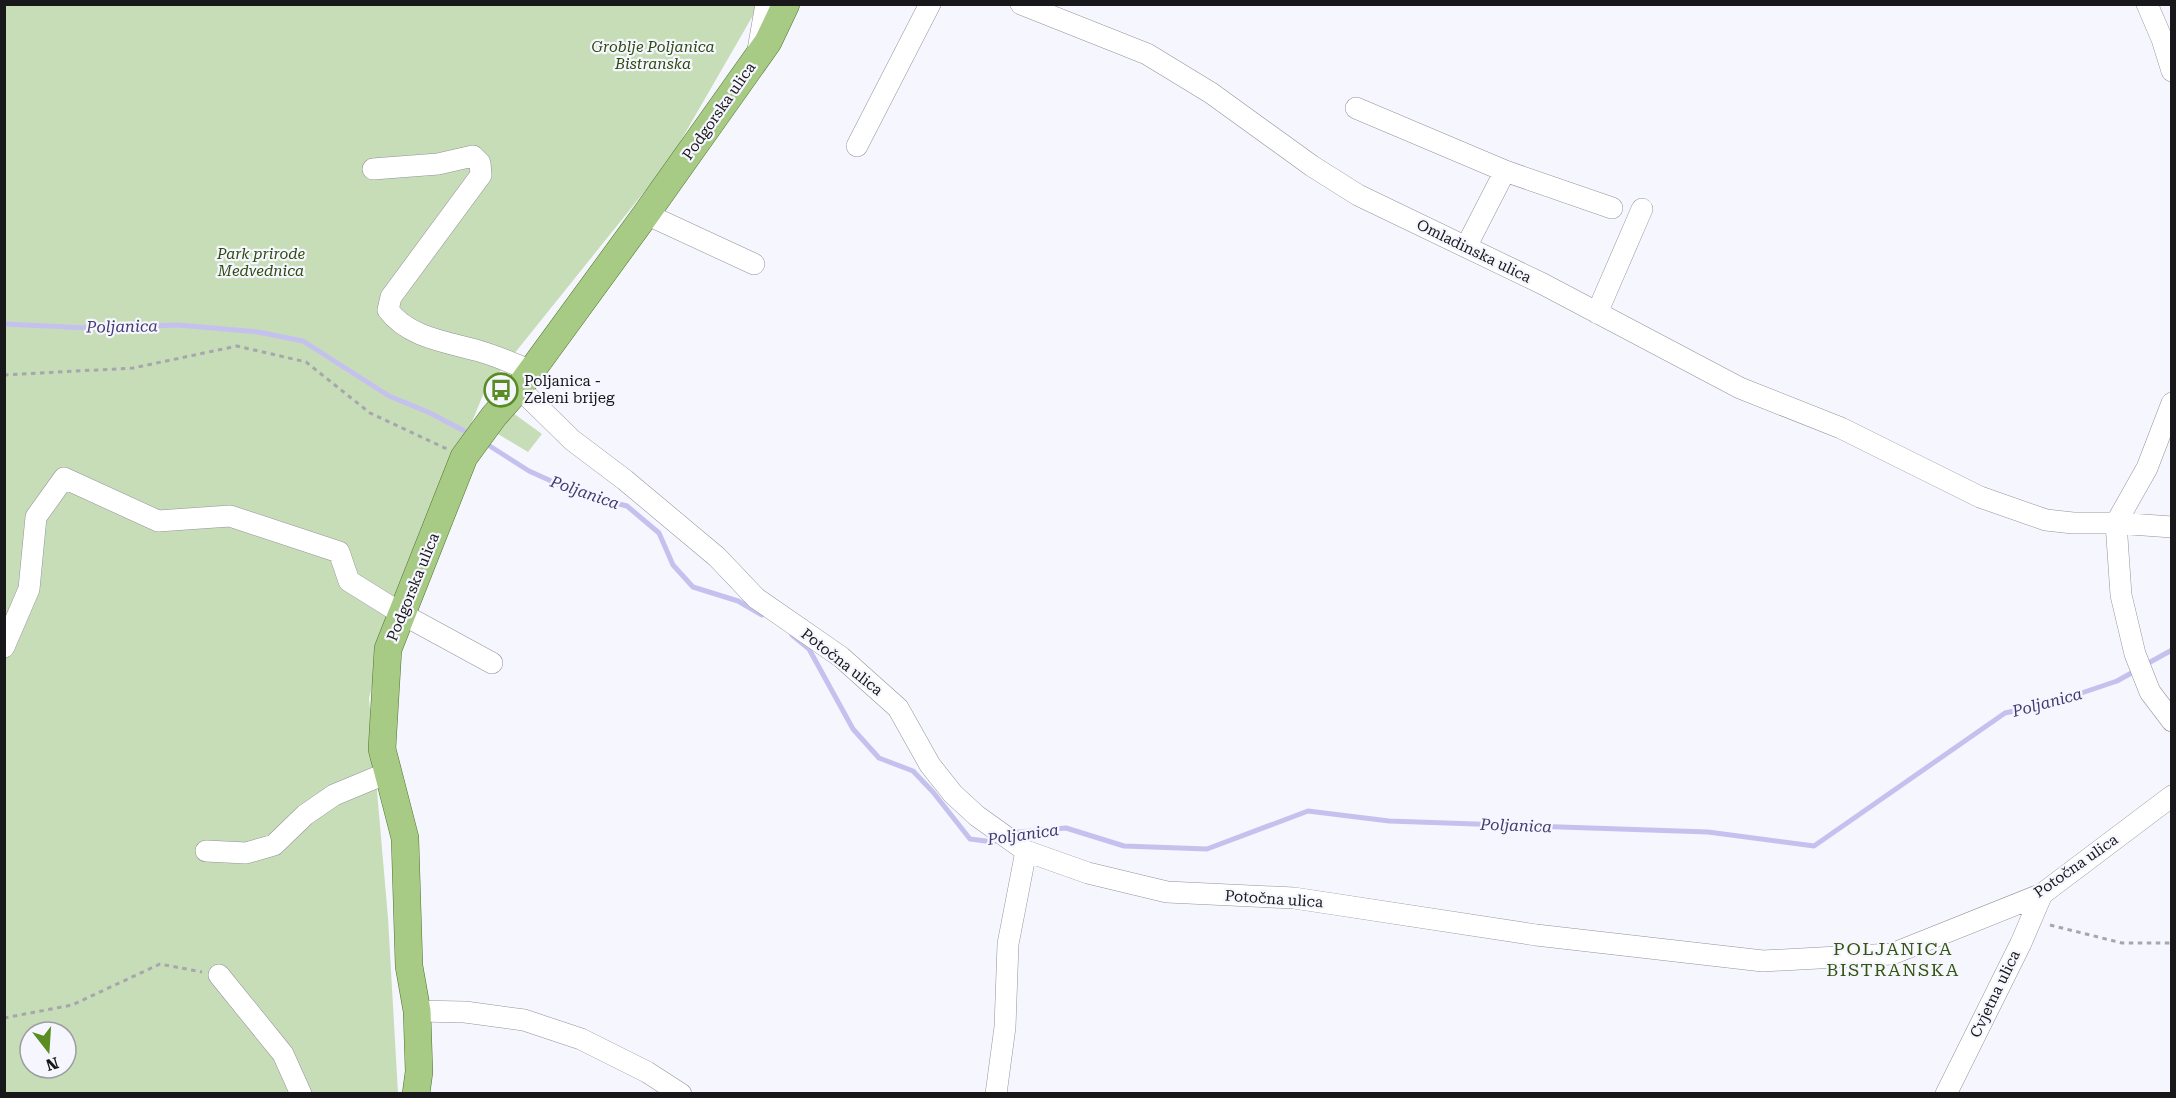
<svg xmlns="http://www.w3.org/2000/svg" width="2176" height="1098" font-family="'Roboto Serif',serif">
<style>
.green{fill:#c7ddb8;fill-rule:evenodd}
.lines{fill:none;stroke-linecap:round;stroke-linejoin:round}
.stream{stroke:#c5c1ef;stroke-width:5}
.minor-casing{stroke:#93939b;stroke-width:22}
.major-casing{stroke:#4f752a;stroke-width:28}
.path{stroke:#a6a6ac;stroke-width:3;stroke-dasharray:4.5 4.5;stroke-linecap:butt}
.minor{stroke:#fff;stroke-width:21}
.major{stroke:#a7ca84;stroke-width:27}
.labels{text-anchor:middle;stroke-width:4.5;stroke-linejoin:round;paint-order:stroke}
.park-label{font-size:15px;font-style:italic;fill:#2d4b0e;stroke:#f6f6fe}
.street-label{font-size:15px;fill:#18171a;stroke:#f6f6fe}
.poi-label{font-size:15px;fill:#18171a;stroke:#f6f6fe;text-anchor:start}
.water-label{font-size:16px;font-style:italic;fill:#423971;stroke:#f6f6fe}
.quarter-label{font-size:18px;letter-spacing:1.5px;fill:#345412;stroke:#f6f6fe}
</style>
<rect width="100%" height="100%" fill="#f6f6fe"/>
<!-- green -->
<path class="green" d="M5,5h754l-90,156 -184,229 -98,240 -18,68 19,220 10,175 -393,1zM30,1032h36v36h-36z
M513,413l29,21 -14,18 -30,-18z"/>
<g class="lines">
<!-- stream -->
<path class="stream" d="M4,324l85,4 89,-3 80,7 45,9 86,55 39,16 44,23
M485,443l44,28 51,23 47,12 32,27 14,32 20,22 45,14 24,14
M792,635l17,14 44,80 26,29 34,13 20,21 37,47 23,3 7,-3
M2143,666l29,-16
M1012,835l7,-3 47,-4 58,18 83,3 101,-38 81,10 319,11 106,14 191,-133 53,-12 59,-20 18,-10"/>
<defs>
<path id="minor" d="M1021,4l126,50 64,39 101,73 46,29 185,89 197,104 101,40 139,69 66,23 27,3h43l56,4
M2147,4l15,35 10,32
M758,50l8,-46
M1356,108l149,63 -39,76
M857,146l73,-142
M373,169l65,-5 35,-8 7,7 1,12 -90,122 -3,13c21,28 59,32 91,41 18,5 35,13 53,20
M1505,171l107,37
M646,214l108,50
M1597,313l45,-104
M519,388l53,52 53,40 92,77 39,41 85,59 57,51 32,57 23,29 24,22 49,35 62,22 79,19 127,6 242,37 227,26 129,-7 150,-60 130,-98
M2172,403l-25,65 -31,55 5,72 14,59 15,38 22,29
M4,647l25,-58 7,-72 28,-39 94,43 72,-5 109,36 10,29 53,33 90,49
M206,851l40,2 28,-8 31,-30 29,-20 53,-22
M219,975l64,79 18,40
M417,1011l48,1 59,8 57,19 66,33 34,22
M996,1094l9,-67 3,-83 18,-93
M1946,1094l75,-151 21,-49"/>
<path id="major" d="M416,1094l3,-22 -2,-61 -8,-45 -4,-128 -23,-89 6,-100 76,-192 30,-41 25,-28 127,-174 122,-172 18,-38"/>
</defs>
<!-- minor casing -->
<use href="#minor" class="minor-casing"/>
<!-- major casing -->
<use href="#major" class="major-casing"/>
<!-- path -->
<path class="path" d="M4,375l129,-7 104,-22 69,16 64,51 77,36
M2050,925l72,18h50
M4,1018l68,-13 88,-41 42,8"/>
<!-- minor -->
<use href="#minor" class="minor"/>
<!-- major -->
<use href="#major" class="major"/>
</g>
<!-- icons -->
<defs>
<symbol id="bus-ring" viewBox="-11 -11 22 22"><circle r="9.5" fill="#f6f6fe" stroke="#598c23" stroke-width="1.5"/><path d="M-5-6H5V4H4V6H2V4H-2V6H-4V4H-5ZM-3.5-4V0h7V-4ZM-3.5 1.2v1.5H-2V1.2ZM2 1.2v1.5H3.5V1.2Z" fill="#598c23"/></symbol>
</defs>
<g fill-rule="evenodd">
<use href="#bus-ring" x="482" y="371" width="38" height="38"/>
</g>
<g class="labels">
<!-- park labels -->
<g class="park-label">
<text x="653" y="52">Groblje Poljanica<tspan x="653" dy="17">Bistranska</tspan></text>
<text x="261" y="259">Park prirode<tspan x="261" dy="17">Medvednica</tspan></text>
</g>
<!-- street labels -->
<g class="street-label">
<text transform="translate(719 111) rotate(-55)" y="5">Podgorska ulica</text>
<text transform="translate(1474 251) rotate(26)" y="5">Omladinska ulica</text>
<text transform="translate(413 587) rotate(-68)" y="5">Podgorska ulica</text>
<text transform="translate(842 662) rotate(38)" y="5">Potočna ulica</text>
<text transform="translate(2076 866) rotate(-35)" y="5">Potočna ulica</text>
<text transform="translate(1274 899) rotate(4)" y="5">Potočna ulica</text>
<text transform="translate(1995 994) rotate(-64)" y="5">Cvjetna ulica</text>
</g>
<!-- poi labels -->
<g class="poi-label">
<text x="524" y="386">Poljanica -<tspan x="524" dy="17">Zeleni brijeg</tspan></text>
</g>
<!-- water labels -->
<g class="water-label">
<text transform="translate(122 326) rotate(-1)" y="6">Poljanica</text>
<text transform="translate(585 492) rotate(19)" y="6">Poljanica</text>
<text transform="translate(2047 702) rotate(-15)" y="6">Poljanica</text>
<text transform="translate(1516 825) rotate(2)" y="6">Poljanica</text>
<text transform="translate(1023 834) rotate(-8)" y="6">Poljanica</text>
</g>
<!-- quarter labels -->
<g class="quarter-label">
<text x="1893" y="955">POLJANICA<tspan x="1893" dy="21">BISTRANSKA</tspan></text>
</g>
</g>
<!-- border -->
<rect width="2176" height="1098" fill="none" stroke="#18171a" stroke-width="12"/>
<!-- north arrow -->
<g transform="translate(48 1050) rotate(163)"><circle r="28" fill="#f6f6fe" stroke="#9d9da3" stroke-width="1.5"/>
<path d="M0-4.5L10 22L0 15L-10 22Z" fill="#598c23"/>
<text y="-9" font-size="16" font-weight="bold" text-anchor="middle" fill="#18171a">N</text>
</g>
</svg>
